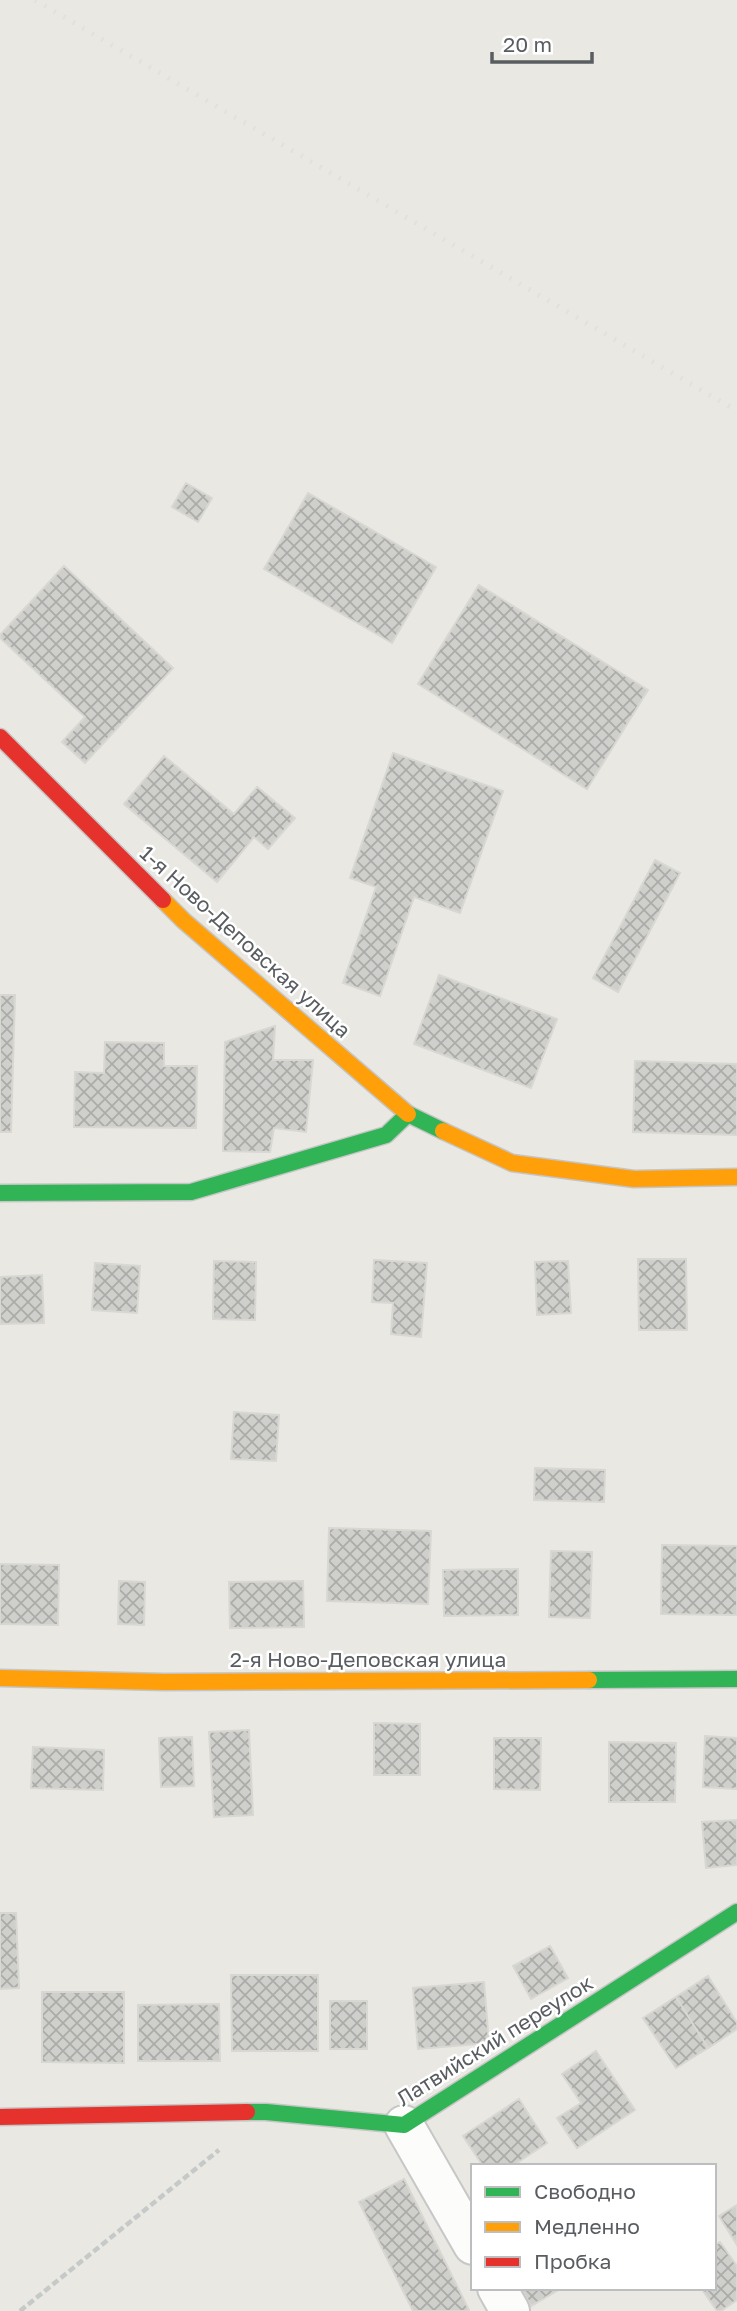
<svg xmlns="http://www.w3.org/2000/svg" width="737" height="2311" font-family="'Golos Text',sans-serif">
<style>
.building{fill:url(#building-cross-hatch);stroke:#d8d7d2;stroke-width:2}
.lines{fill:none;stroke-linecap:round;stroke-linejoin:round}
.street-casing{stroke:#c6c7c6;stroke-width:42}
.fast-casing{stroke:#c5c5c5;stroke-width:19}
.slow-casing{stroke:#c5c5c5;stroke-width:19}
.jam-casing{stroke:#c5c5c5;stroke-width:19}
.path{stroke:#c5c9c7;stroke-width:4.5;stroke-dasharray:7 3.5;stroke-linecap:butt}
.street{stroke:#fcfcfb;stroke-width:38}
.fast{stroke:#30b455;stroke-width:16}
.slow{stroke:#ff9f0a;stroke-width:16}
.jam{stroke:#e5322d;stroke-width:16}
.rail{stroke:#e0e1e0;stroke-width:5;stroke-dasharray:2 9;stroke-linecap:butt}
.labels{text-anchor:middle;stroke-width:5;stroke-linejoin:round;paint-order:stroke}
.street-label{font-size:21px;fill:#595d61;stroke:#fff}
</style>
<defs>
<pattern id="building-cross-hatch" width="8" height="8" patternUnits="userSpaceOnUse" patternTransform="scale(1.75)"><rect width="8" height="8" fill="#cfcfcc"/><path d="M0 0l8 8M0 8l8-8" fill="none" stroke="#ababa9"/></pattern>
</defs>
<rect width="100%" height="100%" fill="#e9e8e3"/>
<!-- building -->
<path class="building" d="M186,483l26,15 -14,24 -26,-15z
M308,493l128,74 -44,76 -128,-74z
M64,566l109,102 -88,95 -23,-21 23,-25 -85,-79v-3z
M479,585l169,105 -61,99 -169,-105z
M393,753l110,38 -43,122 -46,-16 -34,99 -37,-13 33,-96 -26,-9z
M164,756l70,58 23,-27 38,31 -27,31 -14,-12 -37,45 -93,-78z
M655,860l25,13 -62,119 -25,-14z
M439,975l118,44 -26,69 -117,-44z
M0,995h15l-4,137h-11z
M275,1026l-2,34h40l-7,72 -32,-4 -4,24 -47,-1 2,-109z
M105,1042l59,1v23h33l-1,62 -122,-1 1,-55 29,1z
M635,1061l102,3v71l-104,-3z
M638,1259h48l1,71h-48z
M374,1260l53,3 -6,74 -30,-3 2,-31 -21,-1z
M214,1261l42,1 -1,58 -42,-1z
M568,1261l3,52 -34,2 -2,-53z
M95,1263l45,3 -3,47 -45,-3z
M42,1275l2,48 -44,1v-47z
M234,1412l45,3 -3,46 -45,-2z
M535,1468l70,2 -1,32 -70,-2z
M329,1528l102,3 -3,73 -101,-3z
M662,1545l75,1v69l-76,-1z
M551,1551l41,1 -2,66 -41,-1z
M0,1564l59,1 -1,60 -58,-1z
M518,1569v46l-74,1 -1,-46z
M119,1581l26,1 -1,43 -26,-1z
M303,1581l1,46 -74,1 -1,-46z
M374,1723l46,1v51h-46z
M249,1730l4,85 -39,2 -5,-85z
M705,1736l32,2v51l-34,-2z
M192,1737l2,49 -33,1 -2,-49z
M494,1738h47l-1,52 -46,-1z
M609,1742l67,1 -1,59h-66z
M33,1747l71,3 -1,40 -72,-2z
M737,1820v45l-31,3 -4,-46z
M0,1913h16l3,75 -19,1z
M550,1946l18,32 -37,21 -18,-33z
M231,1975h87v76h-86z
M708,1976l29,47v6l-29,19 -32,-51z
M484,1982l5,61 -71,6 -5,-61z
M42,1992h82v71l-82,-1z
M676,1997l32,51 -32,20 -33,-50z
M330,2001h37v48h-37z
M219,2004l1,57h-82v-56z
M596,2051l39,59 -58,38 -20,-30 24,-15 -19,-29z
M519,2099l28,44 -30,20 2,3h-36l-20,-30z
M404,2179l65,131 -1,1h-55l-54,-109z
M737,2205v40l-18,-29z
M720,2242l17,24v34l-16,11h-4l-16,-23h13v-43z
M521,2288h36l1,2 -27,16z"/>
<g class="lines">
<defs>
<path id="street" d="M404,2125l69,120
M497,2288l13,23"/>
<path id="fast" d="M0,1193l191,-1 195,-57 22,-21 35,17
M589,1680l148,-1
M247,2112h19l138,13 333,-213"/>
<path id="slow" d="M163,900l21,21 224,193
M443,1131l69,32 122,16 103,-2
M0,1678l164,4 425,-2"/>
<path id="jam" d="M0,737l163,163
M0,2117l247,-5"/>
</defs>
<!-- street casing -->
<use href="#street" class="street-casing"/>
<!-- fast casing -->
<use href="#fast" class="fast-casing"/>
<!-- slow casing -->
<use href="#slow" class="slow-casing"/>
<!-- jam casing -->
<use href="#jam" class="jam-casing"/>
<!-- path -->
<path class="path" d="M20,2311l199,-161"/>
<!-- street -->
<use href="#street" class="street"/>
<!-- fast -->
<use href="#fast" class="fast"/>
<!-- slow -->
<use href="#slow" class="slow"/>
<!-- jam -->
<use href="#jam" class="jam"/>
<!-- rail -->
<path class="rail" d="M35,0l702,411"/>
</g>
<g class="labels">
<!-- street labels -->
<g class="street-label">
<text transform="translate(245 942) rotate(42)" y="7">1-я Ново-Деповская улица</text>
<text x="368" y="1667">2-я Ново-Деповская улица</text>
<text transform="translate(495 2041) rotate(-32)" y="7">Латвийский переулок</text>
</g>
</g>
<!-- legend -->
<rect x="471" y="2164" width="245" height="126" fill="#ffffff" stroke="#bdbec0" stroke-width="2"/>
<rect x="485" y="2187" width="35" height="10" fill="#30b455" stroke="#bdbec0" stroke-width="2"/>
<text x="534" y="2199" font-size="21" fill="#595d61">Свободно</text>
<rect x="485" y="2222" width="35" height="10" fill="#ff9f0a" stroke="#bdbec0" stroke-width="2"/>
<text x="534" y="2234" font-size="21" fill="#595d61">Медленно</text>
<rect x="485" y="2257" width="35" height="10" fill="#e5322d" stroke="#bdbec0" stroke-width="2"/>
<text x="534" y="2269" font-size="21" fill="#595d61">Пробка</text>
<!-- scale -->
<path d="M492 52v10h100v-10" fill="none" stroke="#595d61" stroke-width="3.5"/>
<text x="503" y="52" font-size="21" fill="#595d61" stroke="#ffffff" stroke-width="5" paint-order="stroke">20 m</text>
</svg>
